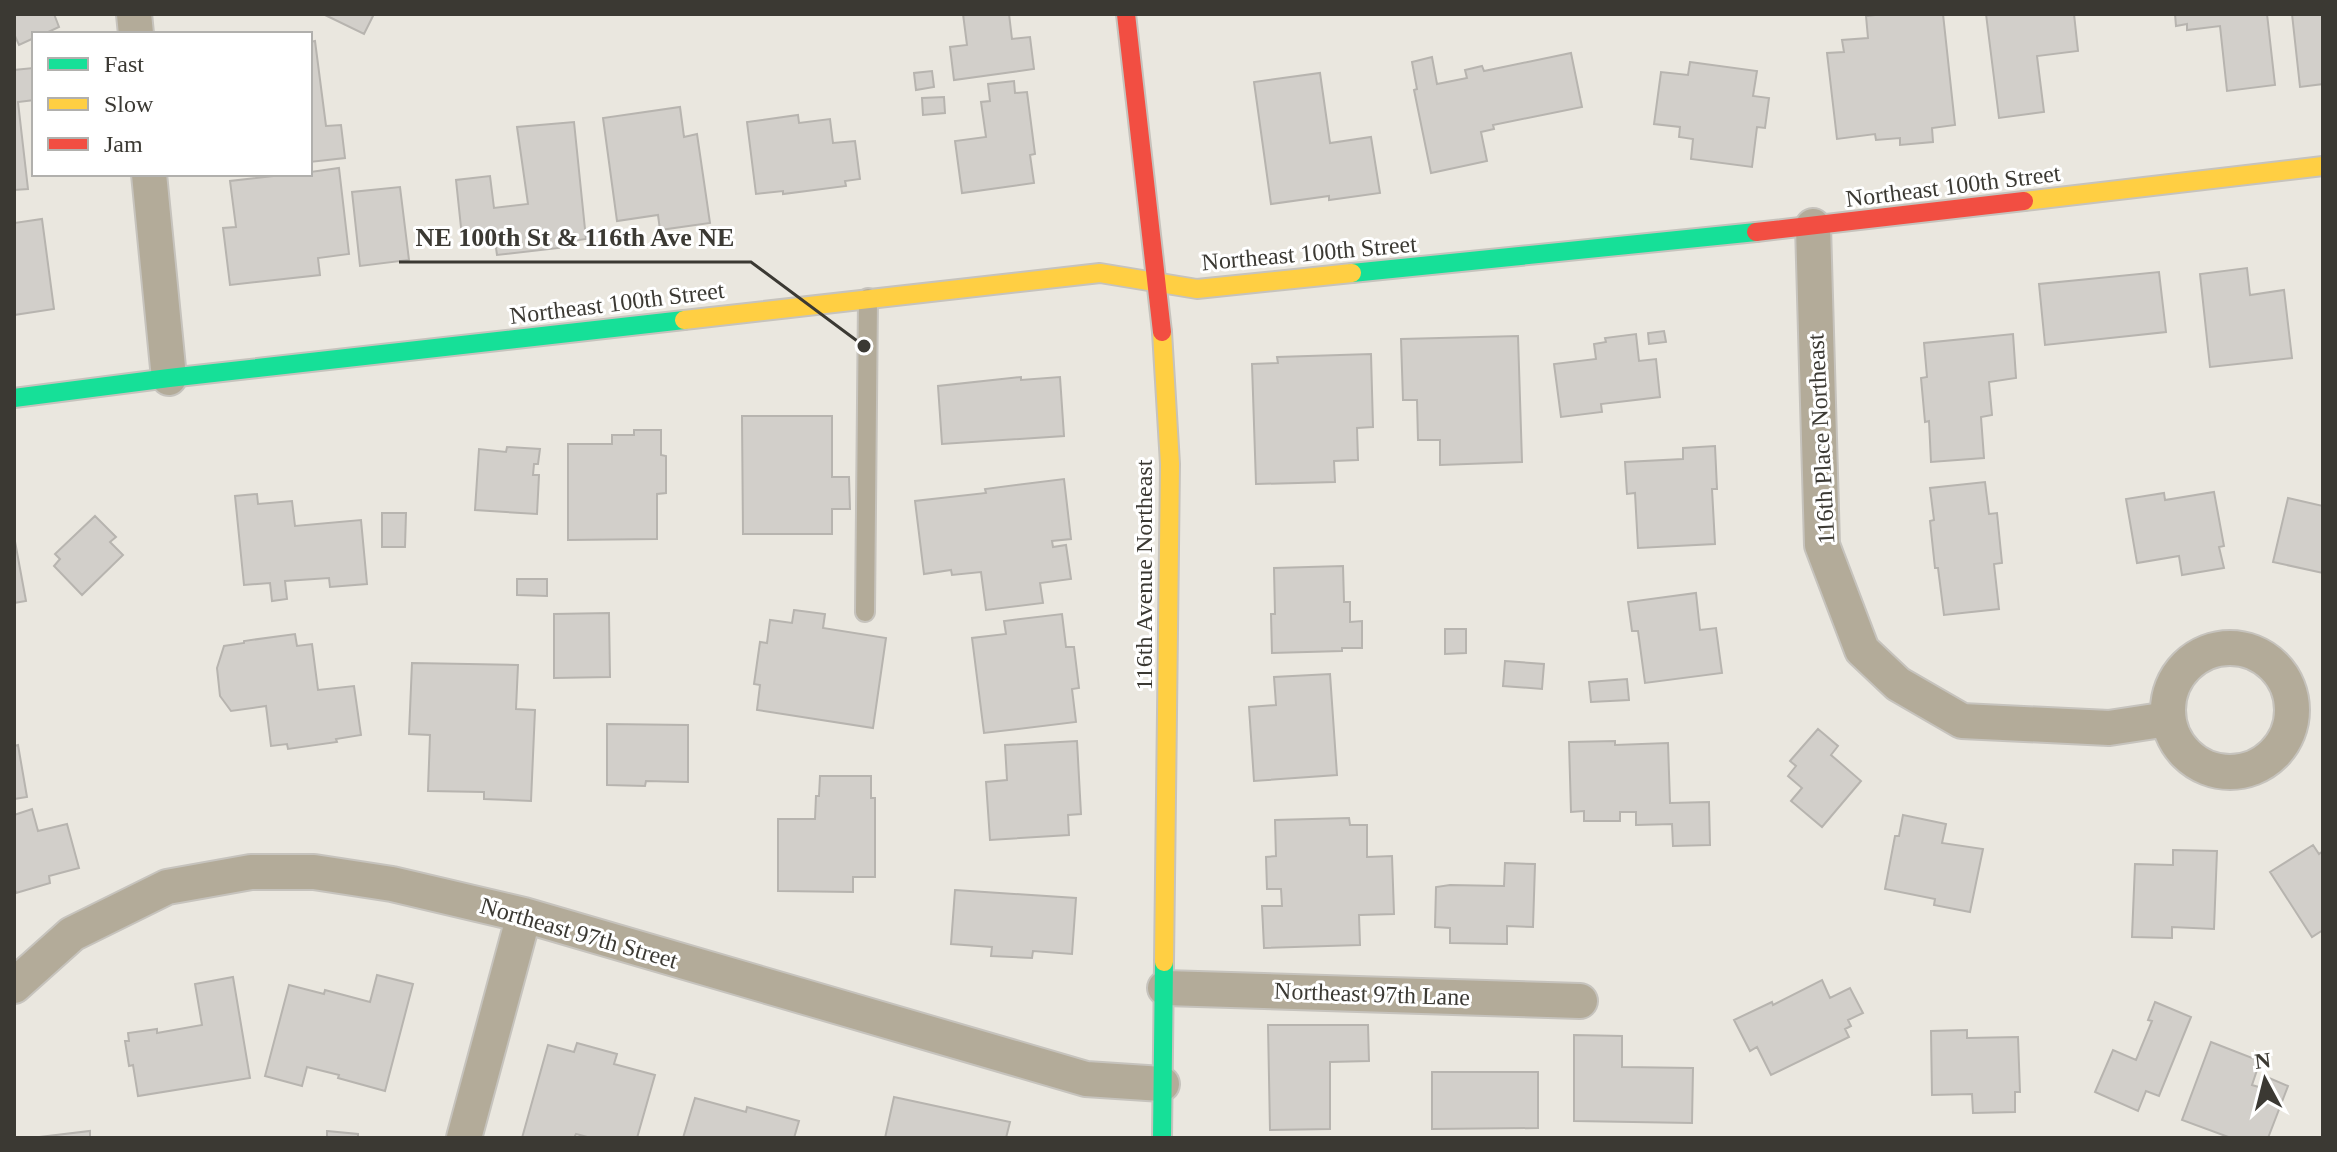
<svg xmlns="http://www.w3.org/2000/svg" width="2337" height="1152" font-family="Georgia,serif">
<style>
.building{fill:#d2cfca;stroke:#b7b4af;stroke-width:2}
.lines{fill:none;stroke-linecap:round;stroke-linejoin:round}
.lane-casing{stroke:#c6c3bd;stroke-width:22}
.street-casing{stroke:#c6c3bd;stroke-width:38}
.fast-casing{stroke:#c6c3bd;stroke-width:22}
.slow-casing{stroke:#c6c3bd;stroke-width:22}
.jam-casing{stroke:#c6c3bd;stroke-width:22}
.lane{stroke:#b3ab99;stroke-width:18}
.street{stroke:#b3ab99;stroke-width:34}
.fast{stroke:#16e098;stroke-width:18}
.slow{stroke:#ffcf43;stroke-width:18}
.jam{stroke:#f24e42;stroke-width:18}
.labels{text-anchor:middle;stroke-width:6;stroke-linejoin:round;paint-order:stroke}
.street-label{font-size:24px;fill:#3b3933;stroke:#fff}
.leader{fill:none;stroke:#3b3933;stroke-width:3}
.callout-dot{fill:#3b3933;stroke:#fff;stroke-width:3}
.callout-label{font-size:26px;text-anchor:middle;font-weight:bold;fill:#3b3933;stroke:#fff;stroke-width:6;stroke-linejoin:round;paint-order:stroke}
</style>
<rect width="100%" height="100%" fill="#eae7df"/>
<!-- building -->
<path class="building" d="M14,14h40l5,13 -15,7h-10v4l-15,7 -5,-11z
M323,14h51l-10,20z
M963,14h46l3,25 18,-2 4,32 -80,11 -4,-33 17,-2z
M1884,14h59l12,111 -23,3 1,14 -33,3v-7l-24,2 -1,-6 -38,5 -10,-86 17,-1 -2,-12 26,-2 -2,-22z
M1986,14h88l4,37 -41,5 7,56 -45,6z
M2175,14h92l8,71 -48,6 -7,-65 -33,4v-6l-11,2z
M2292,14h31v70l-23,3z
M315,41l11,85 15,-1 4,33 -35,4v-120z
M1571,53l11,54 -89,18 1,4 -13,3 6,29 -56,12 -17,-83 3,-1 -5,-27 20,-5 5,27 30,-6 -2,-8 17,-4 2,5z
M1690,62l67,9 -4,25 16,2 -4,30 -8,-1 -5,40 -61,-8 2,-20 -14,-2 1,-10 -26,-3 7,-52 27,3z
M33,68l1,32 -16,2 10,87 -14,1v-120z
M932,71l2,16 -18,3 -2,-17z
M1320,73l10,70 41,-6 9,56 -51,7v-4l-58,8 -17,-122z
M1014,81l1,12 12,-1 8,62 -5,1 4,28 -72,10 -7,-52 31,-4 -5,-35 9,-1 -2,-17z
M944,97l1,16 -22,2 -1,-17z
M680,107l4,30 13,-3 13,89 -50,7 -2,-15 -41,6 -14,-103z
M798,115l1,8 31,-4 3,24 22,-2 5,38 -15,2 1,5 -63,8v-3l-27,3 -9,-72z
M574,122l12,117 -28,4 1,5 -62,7 -3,-22 -32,4 -6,-57 34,-4 4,32 34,-4 -11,-77z
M339,168l10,86 -31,4 2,17 -90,10 -7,-57 13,-1 -6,-46 61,-7h19v-2z
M400,187l9,73 -49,6 -8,-74z
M42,219l12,90 -40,6v-92z
M2247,268l3,27 34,-5 8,68 -82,9 -10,-93z
M2159,272l7,60 -121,13 -6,-61z
M1664,331l2,11 -17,2 -1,-11z
M1636,334l3,27 17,-2 4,38 -59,7 1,8 -41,5 -7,-53 42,-5 -2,-15 12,-2 -1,-4z
M2013,334l3,44 -27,4 3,33 -11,2 3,41 -53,4 -2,-41 -4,1 -4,-44 6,-1 -3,-34z
M1518,336l4,126 -82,3v-25h-22l-1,-40h-14l-2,-61z
M1371,354l2,73 -16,1 1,32 -24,1 1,21 -79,2 -4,-120 26,-1 -1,-6z
M1021,377v3l39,-3 4,59 -122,8 -4,-58z
M742,416h90v61h17l1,32h-18v25h-89z
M634,430h27v25l5,1v37l-9,1v45l-89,1v-96h44v-9h22z
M1715,446l2,43h-5l3,55 -77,4 -3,-55 -8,1 -2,-32 58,-3v-11z
M507,447l33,2 -2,15h-4l-1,11h6l-2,39 -62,-4 4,-61 27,3z
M1064,479l7,60 -19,2 1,6 13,-2 5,34 -31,4 3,20 -57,7 -5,-38 -29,3 -1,-5 -27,4 -9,-73 71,-8 -1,-4z
M1985,482l4,32 8,-1 5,50 -8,1 5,45 -55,6 -6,-47h-3l-5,-47 4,-1 -4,-32z
M2214,492l10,54 -5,1 5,21 -42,7 -3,-19 -42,7 -11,-64 38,-6 1,7z
M257,494l1,10 34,-3 3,25 66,-6 6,64 -37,3 -1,-9 -44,3 2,18 -15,2 -2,-18 -26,2 -9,-89z
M2288,498l35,8v67l-50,-11z
M382,513h24l-1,34h-23z
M95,516l21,21 -6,5 13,13 -41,40 -28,-29 6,-7 -5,-5z
M14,536l12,65 -12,2z
M1343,566l1,36h6v20l12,-1v27h-20v3l-70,2 -1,-39h4l-1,-46z
M517,579h30v17l-30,-1z
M1696,593l4,37 16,-2 6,45 -77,10 -7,-52h-6l-4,-29z
M794,610l31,4 -2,14 63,10 -13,90 -116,-18 3,-25 -6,-1 6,-42 7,1 3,-23 22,3z
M609,613l1,64 -56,1v-64z
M1062,614l4,33h8l5,41 -7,1 4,33 -92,11 -12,-95 34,-4 -2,-13z
M1445,629h21v24l-21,1z
M295,634l2,12 15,-2 6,46 36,-4 7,49 -25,4 1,3 -49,7 -1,-5 -16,2 -5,-40 -35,5 -11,-15 -3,-28 7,-22 20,-3v-2z
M1505,661l39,3 -2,25 -39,-3z
M412,663l106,2 -2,44 19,1 -4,91 -47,-2v-7l-56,-1 2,-56 -21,-1z
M1330,674l7,101 -83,6 -5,-74 27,-2 -2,-28z
M1627,679l2,21 -38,2 -2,-20z
M607,724l81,1v57l-42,-1 -1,5 -38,-1z
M1818,729l20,17 -7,9 30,26 -39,46 -31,-26 11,-13 -14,-12 8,-10 -6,-5z
M1077,741l4,73 -13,1 1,20 -79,5 -4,-58 21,-2 -2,-35z
M1615,741v4l53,-2 2,60 39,-1 1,43 -37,1 -1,-22 -36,1v-13h-16v9h-36v-10l-13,1 -2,-70z
M18,745l9,52 -13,2v-53z
M820,776h51v22h4v79h-22v15l-75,-1v-72h37l1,-23h3z
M32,809l6,22 29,-7 12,44 -30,8 1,7 -34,10 -2,-6v-72z
M1903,815l43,9 -4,19 41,6 -13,63 -36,-7 1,-6 -50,-10 10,-53h4z
M1349,818l1,7h17v32l25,-1 2,58 -35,1 1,30 -96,3 -2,-42h20l-1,-17h-14l-1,-32 10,-1 -1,-36z
M2313,845l6,9 4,-3v79l-11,7 -42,-65z
M2173,850l44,1 -3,78 -42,-2v11l-40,-1 3,-73 38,1z
M1505,863l30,1 -2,63 -26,-1v18l-57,-1v-15l-15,-1 1,-40 14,-2 54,1z
M955,890l121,8 -4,56 -39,-3 -1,7 -41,-2 1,-9 -41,-3z
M377,975l36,9 -28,107 -47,-13 1,-3 -32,-8 -5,19 -37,-10 24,-91 35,9 1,-4 45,12z
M233,977l17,101 -112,18 -5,-31 -4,1 -4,-25h4l-1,-8 29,-4v4l45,-8 -7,-41z
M1822,980l8,18 20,-10 13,25 -15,7 3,6 -6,3 4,8 -78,38 -14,-28 -7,4 -16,-31 38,-18 1,3z
M2155,1002l36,15 -32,79 -13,-5 -8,20 -43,-19 18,-42 23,10 16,-39 -4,-1z
M1268,1025h100l1,36 -39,1v67l-60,1z
M1967,1030v8l51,-1 2,55h-5v20l-42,1 -1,-19 -40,1 -1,-64z
M1574,1035l48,1v31l71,1 -1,55 -118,-2z
M2211,1042l49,19 -8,24 10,3 5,-11 21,9 -20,52h-37l-49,-18z
M577,1043l40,11 -3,10 41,11 -18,63h-46l-15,-4 -2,4h-52l26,-93 26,7z
M1432,1072h106v56l-106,1z
M894,1097l116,25 -4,16h-121z
M695,1098l51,14 1,-5 52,14 -5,17h-111z
M90,1131v7h-59z
M327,1131l31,3v4h-31z"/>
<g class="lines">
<defs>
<path id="lane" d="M865,612l3,-314"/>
<path id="street" d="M134,14l2,20
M149,174l20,204
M1813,226l9,319 40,105 36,34 64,37 147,7 59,-9
M2168 710a62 62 0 1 1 124 0a62 62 0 1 1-124 0Z
M14,986l58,-52 95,-47 84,-15h63l78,12 132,31 562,164 76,5
M1165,988l415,13
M464,1138l60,-223"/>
<path id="fast" d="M1352,273l404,-41
M14,398l155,-20 515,-58
M1162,1138l2,-176"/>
<path id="slow" d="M2024,201l299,-35
M684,320l416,-47 97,16 155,-16
M1162,332l8,132 -6,498"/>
<path id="jam" d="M1126,14l36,318
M1756,232l268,-31"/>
</defs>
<!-- lane casing -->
<use href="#lane" class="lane-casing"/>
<!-- street casing -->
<use href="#street" class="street-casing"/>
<!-- fast casing -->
<use href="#fast" class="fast-casing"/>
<!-- slow casing -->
<use href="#slow" class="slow-casing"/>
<!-- jam casing -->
<use href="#jam" class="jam-casing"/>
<!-- lane -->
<use href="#lane" class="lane"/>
<!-- street -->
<use href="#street" class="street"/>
<!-- fast -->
<use href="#fast" class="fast"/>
<!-- slow -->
<use href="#slow" class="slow"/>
<!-- jam -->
<use href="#jam" class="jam"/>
</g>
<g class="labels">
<!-- street labels -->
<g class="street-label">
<text transform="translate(1953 186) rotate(-7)" y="8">Northeast 100th Street</text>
<text transform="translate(1309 253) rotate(-5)" y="8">Northeast 100th Street</text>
<text transform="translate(617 303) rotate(-7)" y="8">Northeast 100th Street</text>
<text transform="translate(1821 439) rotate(-93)" y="8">116th Place Northeast</text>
<text transform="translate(1144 575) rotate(-90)" y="8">116th Avenue Northeast</text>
<text transform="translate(579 933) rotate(16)" y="8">Northeast 97th Street</text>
<text transform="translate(1372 994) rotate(2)" y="8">Northeast 97th Lane</text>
</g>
</g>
<!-- callouts -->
<path class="leader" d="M864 346L751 262H399"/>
<circle class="callout-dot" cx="864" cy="346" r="8"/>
<g class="callout-label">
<text x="575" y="246">NE 100th St &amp; 116th Ave NE</text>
</g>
<!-- border -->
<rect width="2337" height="1152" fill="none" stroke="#3b3933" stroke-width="32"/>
<!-- legend -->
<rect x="32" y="32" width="280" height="144" fill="#ffffff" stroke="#b1b0ad" stroke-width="2"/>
<rect x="48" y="58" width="40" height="12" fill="#16e098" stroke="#b1b0ad" stroke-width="2"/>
<text x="104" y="72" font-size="24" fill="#3b3933">Fast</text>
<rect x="48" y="98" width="40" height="12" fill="#ffcf43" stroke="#b1b0ad" stroke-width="2"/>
<text x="104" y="112" font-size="24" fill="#3b3933">Slow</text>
<rect x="48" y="138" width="40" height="12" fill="#f24e42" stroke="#b1b0ad" stroke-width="2"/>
<text x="104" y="152" font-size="24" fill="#3b3933">Jam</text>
<!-- north arrow -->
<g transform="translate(2265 1080) rotate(353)" stroke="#ffffff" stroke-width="6" paint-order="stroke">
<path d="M0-6L14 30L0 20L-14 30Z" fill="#3b3933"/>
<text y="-12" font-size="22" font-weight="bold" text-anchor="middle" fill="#3b3933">N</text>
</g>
</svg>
